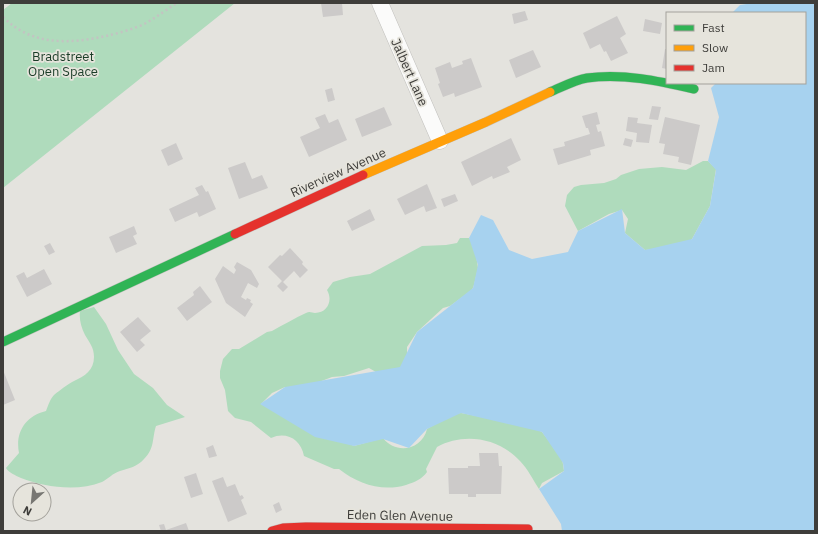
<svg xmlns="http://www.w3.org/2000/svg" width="818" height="534" font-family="'IBM Plex Sans',sans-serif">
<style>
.green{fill:#afdbbc}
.water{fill:#a7d2ef}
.building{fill:#cccac9}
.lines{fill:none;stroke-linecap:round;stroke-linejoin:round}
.street-casing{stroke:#c1c0bd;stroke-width:17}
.fast-casing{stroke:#c1c0bd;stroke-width:10}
.slow-casing{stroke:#c1c0bd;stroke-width:10}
.jam-casing{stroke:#c1c0bd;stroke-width:10}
.path{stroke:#c3c3c2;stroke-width:2.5;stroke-dasharray:2 3;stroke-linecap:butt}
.street{stroke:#fbfbfa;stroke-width:16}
.fast{stroke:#30b455;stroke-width:9}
.slow{stroke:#ff9f0a;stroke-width:9}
.jam{stroke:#e5322d;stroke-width:9}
.labels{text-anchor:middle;stroke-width:3.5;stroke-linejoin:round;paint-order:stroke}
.park-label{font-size:13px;fill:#1b3d28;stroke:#e6e4dc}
.street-label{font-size:13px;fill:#3e3d3a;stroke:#e6e4dc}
</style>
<rect width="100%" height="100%" fill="#e4e3de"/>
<!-- green -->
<path class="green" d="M12,3h223l-232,185v-178z
M703,161h5l8,8 -6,37 -18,33 -11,8 -36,3 -20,-17 3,-14 -6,-9 -13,4 -31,17 -13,-25 2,-11 7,-8 7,-2 23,-2 12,-4 5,-4 18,-6 23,-2 24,3z
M460,238h9l6,10 3,20 -4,17 -2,5 -22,16 -7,2 -26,24 -10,15v8l-5,11 -4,3 -22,3 -7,-4 -25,8 -12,1 -26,10h-21l-13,6 -11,11 93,42 29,-8c13,17 39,12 44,-9l25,-15 9,-1 69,13 12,6 20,26 2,13 -22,12 -3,6c-6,-9 -11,-20 -19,-28 -21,-23 -56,-29 -83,-14l-11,22 1,3c-5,7 -12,10 -21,13 -24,7 -48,-1 -67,-16h-5l-30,-13c-3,-17 -18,-25 -33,-18l-20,-16 -16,-4 -7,-7 -3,-21 -5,-12v-7l3,-12 9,-10h7l28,-17 5,-1c11,-6 23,-13 34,-18 4,-2 6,0 9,0 13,0 18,-13 12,-23l6,-8 17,-5 20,-3 52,-28 24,-1 11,-2z
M94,307l12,17 12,26 16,24 19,14 14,17 18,12 -29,9c-4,12 -1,22 -12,33 -7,8 -15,9 -24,12 -7,2 -12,8 -18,11 -25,10 -58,5 -81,-4 -6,-3 -12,-5 -15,-10l13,-15c-4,-20 6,-37 27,-42 2,-5 4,-12 8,-16 6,-5 14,-11 20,-14 11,-5 20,-11 20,-24 0,-10 -5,-15 -9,-22 -4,-8 -6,-16 -5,-24z"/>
<!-- water -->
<path class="water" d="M753,3h62v528h-253l-1,-7 -22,-35 25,-18 -1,-8 -21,-31 -81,-19 -34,16 -18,19 -26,-9 -29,7 -39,-9 -55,-33 25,-17 115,-20 17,-35 56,-44 5,-23 -9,-27 12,-23 12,5 16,30 23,9 36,-7 10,-21 44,-22 3,24 20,17 47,-11 18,-33 6,-36 -8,-9 11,-44 -8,-29 5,-5h89v-70h-73l8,-8z"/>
<!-- building -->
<path class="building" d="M321,3h21l1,12 -20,2z
M525,11l3,9 -14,4 -2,-10z
M617,16l9,18 -6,4 8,15 -17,8 -5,-10 -2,1 -4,-8 -10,5 -7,-16z
M645,19l17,4 -2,11 -17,-3z
M665,49h2v20l-5,-1z
M533,50l8,17 -25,11 -7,-18z
M471,58l11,29 -27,10 -1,-4 -11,4 -5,-13 2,-1 -5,-15 15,-6 2,6 11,-4 -1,-3z
M332,88l3,12 -7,2 -3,-12z
M652,106l9,1 -3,13 -9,-1z
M384,107l8,18 -30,12 -7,-18z
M597,112l3,12 -4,1 2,7 3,-1 4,15 -15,4 1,5 -33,10 -5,-16 12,-3 -1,-4 26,-8 -2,-6h-2l-4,-12z
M325,114l4,9 9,-4 9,21 -38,17 -9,-20 20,-9 -5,-10z
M628,117l10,1 -1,5 15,2 -3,18 -13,-1 1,-9 -11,-2z
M665,117l35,8 -9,40 -13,-3 1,-5 -16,-3 2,-10 -6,-1z
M511,138l10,22 -14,7 3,5 -17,7 -1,-3 -20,10 -11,-24z
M625,138l8,2 -2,7 -8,-2z
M176,143l7,16 -15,7 -7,-16z
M245,162l7,17 10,-4 6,13 -29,11 -11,-31z
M427,184l10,24 -11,4 -2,-6 -19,9 -8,-16z
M202,185l4,7 2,-1 8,18 -17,8 -2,-5 -22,10 -6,-13 30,-14 -4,-7z
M455,194l3,7 -14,6 -3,-8z
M370,209l5,11 -23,11 -5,-10z
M134,226l3,8 -4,2 4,8 -21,9 -7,-16z
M50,243l5,9 -6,3 -5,-9z
M290,248l13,14 -1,2 6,6 -8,8 -6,-7 -11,11 5,5 -5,5 -6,-6 5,-5 -14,-14 12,-12 2,1z
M237,262l14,8 8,14 -2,4 -9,-5 -7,14 5,3 1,-2 4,2 -1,2 3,2 -8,13 -19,-14 -11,-24 8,-13 11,8 2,-4 -2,-3z
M44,269l8,15 -25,13 -11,-21 8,-4 3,6z
M200,286l12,16 -25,19 -10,-13 17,-13 -1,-3z
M138,317l13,14 -11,9 5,5 -8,7 -17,-20z
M3,370l12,30 -12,5z
M213,445l4,11 -8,2 -3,-10z
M479,453h19l1,13h3l-1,28h-25v3h-8v-3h-19l-1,-26h20v-2h12z
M196,473l7,21 -12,4 -7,-21z
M223,477l4,10 8,-3 5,12 2,-1 2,3 -3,2 6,14 -19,8 -16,-41z
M279,502l3,8 -6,3 -3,-8z
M186,523l3,8h-28l-2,-6 5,-1 2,6z"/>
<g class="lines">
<defs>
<path id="street" d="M380,3l60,138"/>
<path id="fast" d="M550,92c12,-5 25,-12 37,-14 36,-5 72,3 107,11
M3,342l232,-108"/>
<path id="slow" d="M363,175l123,-53 64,-30"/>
<path id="jam" d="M235,234l128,-59
M272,531l11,-3 23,-1 222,2"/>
</defs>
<!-- street casing -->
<use href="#street" class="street-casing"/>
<!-- fast casing -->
<use href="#fast" class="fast-casing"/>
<!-- slow casing -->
<use href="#slow" class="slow-casing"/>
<!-- jam casing -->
<use href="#jam" class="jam-casing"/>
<!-- path -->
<path class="path" d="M3,17c29,29 66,27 103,19 13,-3 28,-7 40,-13 11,-6 21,-14 31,-20"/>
<!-- street -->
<use href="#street" class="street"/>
<!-- fast -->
<use href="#fast" class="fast"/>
<!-- slow -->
<use href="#slow" class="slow"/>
<!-- jam -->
<use href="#jam" class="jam"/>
</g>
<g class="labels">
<!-- park labels -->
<g class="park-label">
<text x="63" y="61">Bradstreet<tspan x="63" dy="15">Open Space</tspan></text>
</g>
<!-- street labels -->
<g class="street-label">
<text transform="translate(410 72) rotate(66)" y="5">Jalbert Lane</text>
<text transform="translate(338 172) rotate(-24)" y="5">Riverview Avenue</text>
<text transform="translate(400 515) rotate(1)" y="5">Eden Glen Avenue</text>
</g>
</g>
<!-- border -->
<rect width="818" height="534" fill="none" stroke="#3e3d3a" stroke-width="8"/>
<!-- legend -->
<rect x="666" y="12" width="140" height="72" fill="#e6e4dc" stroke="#a3a19b"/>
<rect x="674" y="25" width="20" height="6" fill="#30b455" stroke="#a3a19b"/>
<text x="702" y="32" font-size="12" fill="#3e3d3a">Fast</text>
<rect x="674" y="45" width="20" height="6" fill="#ff9f0a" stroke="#a3a19b"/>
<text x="702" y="52" font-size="12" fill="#3e3d3a">Slow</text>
<rect x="674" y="65" width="20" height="6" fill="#e5322d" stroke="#a3a19b"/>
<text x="702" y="72" font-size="12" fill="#3e3d3a">Jam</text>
<!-- north arrow -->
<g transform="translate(32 502) rotate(207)"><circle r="19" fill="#e6e4dc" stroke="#a3a19b"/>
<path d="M0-3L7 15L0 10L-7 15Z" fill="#787773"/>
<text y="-6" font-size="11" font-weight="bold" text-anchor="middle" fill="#3e3d3a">N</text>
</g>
</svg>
